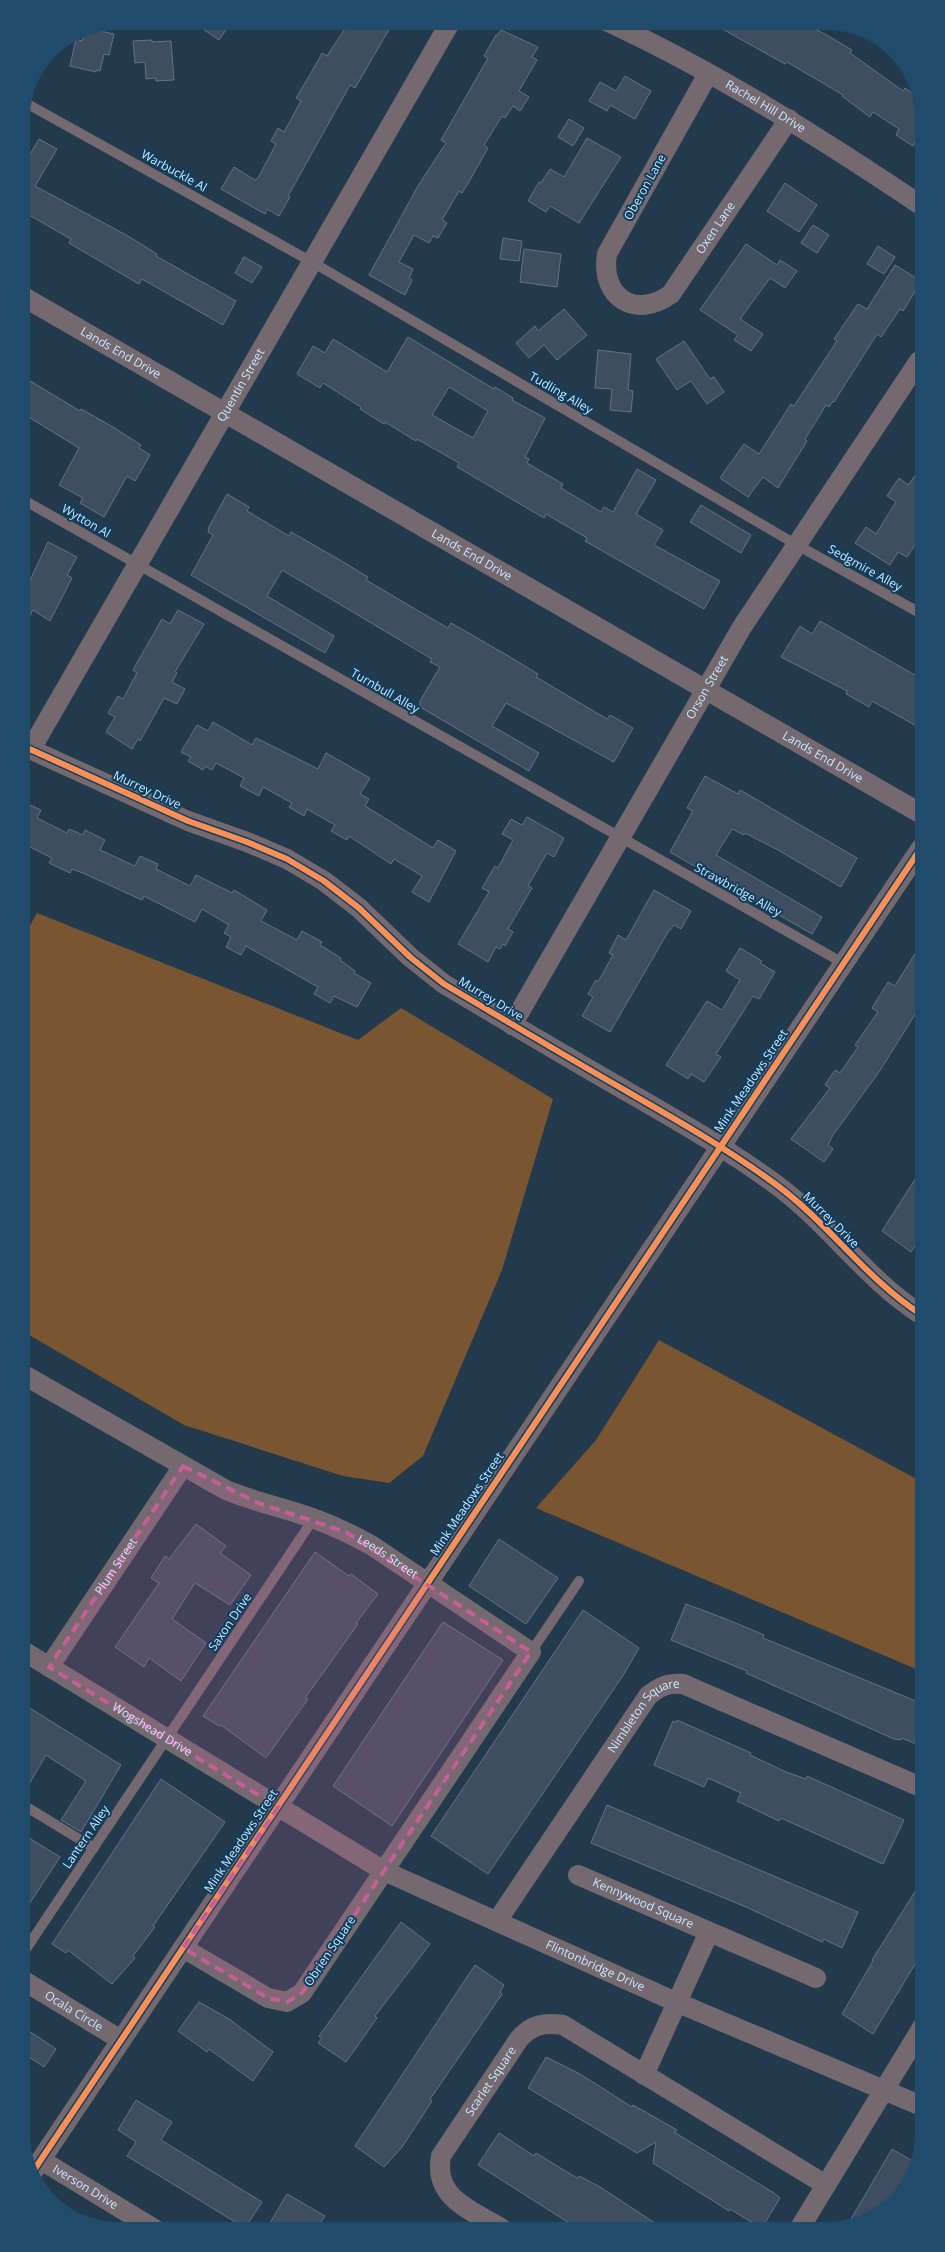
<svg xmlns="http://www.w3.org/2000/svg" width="945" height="2252" font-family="'Open Sans',sans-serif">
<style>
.forest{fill:#795531}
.building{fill:#3e4d5f;stroke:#637386;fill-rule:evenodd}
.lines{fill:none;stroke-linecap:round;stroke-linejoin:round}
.lane{stroke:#74696f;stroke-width:10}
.street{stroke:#74696f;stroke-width:20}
.cycleway-casing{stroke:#113e5d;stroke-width:9}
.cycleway{stroke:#f78f57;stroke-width:6}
.marked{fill:#c46094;fill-opacity:0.2;stroke:#c46094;stroke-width:4;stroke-dasharray:10 6;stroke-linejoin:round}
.labels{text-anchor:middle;stroke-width:4;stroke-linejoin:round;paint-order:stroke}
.street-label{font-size:12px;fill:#c9e6fe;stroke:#113e5d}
</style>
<rect width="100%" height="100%" fill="#223a4c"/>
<!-- forest -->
<path class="forest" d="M37,913l321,127 43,-32 152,91 -51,171 -79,186 -34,27 -46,-7 -159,-51 -160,-93 -1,-394z
M659,1340l263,142 1,190 -387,-164 60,-68z"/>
<!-- building -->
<path class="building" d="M191,21h41l-13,19z
M350,21h44l-39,67 -5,-3 -62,111 2,1 -11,19 -12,-7 -2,5 -44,-25 13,-22 21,13 3,-2 18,-34 -5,-3 7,-13 6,4 17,-31 -5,-3 22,-37 4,-8 5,3z
M708,21h92l30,16 22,13 -2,3 53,38 2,-3 14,9v39l-6,10 -17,-11 3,-6 -26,-17 -3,5 -28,-21 1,-1 -56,-33 -2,2z
M86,28l28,6 -5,21 -5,-1 -4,17 -4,-1v2l-26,-6 6,-27 6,2z
M501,30l37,17 -6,10 5,3 -18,31 10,6 -9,14 -7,-5 -8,12 -3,-2 -18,29 4,3 -18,32 -8,13 -3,-2 -17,29 5,3 -9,15 -5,-2 -4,7 -15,-8 -15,27 14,7 -4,9 3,2 -7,15 -36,-20 49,-89 28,-43 -5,-3 47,-82 -4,-2 12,-21 1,1z
M152,40v2l19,-1 3,39 -18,1v-3l-10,1 -1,-17 -10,1 -2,-22z
M625,76l26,15 -16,28 -25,-14 -3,6 -18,-10 11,-19 16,9z
M569,119l15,9 -11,18 -15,-9z
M587,138l34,19 -42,66 -29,-17 -4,6 -18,-11 11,-19 2,1 9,-14 14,8z
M39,139l18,10 -22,37 93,50 29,18 -1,2 80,45 -13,24 -81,-46 -3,5 -70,-41 2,-4 -49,-28v-43z
M785,183l32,22 -18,27 -32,-21z
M813,225l16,10 -12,18 -16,-10z
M503,238l19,3 -3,20 -19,-2z
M746,244l31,21 3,-5 17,11 -12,17 -15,-10 -30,41 23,15 -12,17 -17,-11 4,-5 -38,-25z
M878,246l17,11 -11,17 -17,-10z
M524,249l37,5 -4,33 -37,-5z
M244,257l18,10 -10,16 -17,-10z
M895,265l24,15v5l-16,26 -3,-2 -19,28 -4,-3 -43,68 -1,-1 -4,6 -3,-2 -21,34 2,2 -29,47 -15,-11 -15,20 -28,-19 24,-34 15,10 32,-50 3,2 43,-65 -3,-2 24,-35 9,5z
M564,309l23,26 -30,25 -13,-15 -15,13 -13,-15 19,-17 3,5z
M408,337l86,52 1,-2 18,11 -1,2 33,18 -20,39 4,2 -2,4 36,21 -2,4 40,24 3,-5 9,5 24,-43 19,11 -20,34 27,16 -9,15 66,36 -16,28 -119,-68 2,-3 -41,-24 -2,4 -87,-51 2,-4 -42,-24 -1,2 -31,-19 -1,2 -24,-15 1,-2 -38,-24 -3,5 -23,-14 16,-28 12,7 8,-14 54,33zM449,387l39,24 -15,27 -41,-23z
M684,341l26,38 4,-2 10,15 -17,12 -16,-23 -14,9 -21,-31z
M598,350l33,4 -3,36 5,1 -2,21 -21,-2 2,-21 -17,-1z
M22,376l58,35 1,-2 32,18 28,18 -2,3 11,7 -15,26 -8,-5 -23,41 -24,-14 3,-5 -24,-13 20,-37 -57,-35z
M920,469v68l-13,20 -9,-5 -8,13 -35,-22 11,-16 10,7 20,-32 -9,-6 12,-18 9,7z
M227,494l22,13 -2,4 42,25 2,-4 54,31 23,14 -2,3 49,29 33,19 3,-5 54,31 33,20 -2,3 71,42 3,-4 23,13 -19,34 -108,-59 -14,23 47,27 -10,18 -109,-64v-6l20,-34 -10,-5 2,-3 -150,-89 -15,26 67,40 -9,17 -134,-78 22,-40 -5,-3 1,-5z
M701,505l50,30 -10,18 -51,-31z
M48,542l29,15 -10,18 5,3 -22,43 -17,-11 -10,17v-32z
M178,610l26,14 -29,48 2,1 -5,9 13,7 -8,15 -13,-6 -24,43 -2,-2 -6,10 -26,-17 9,-15 -7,-4 10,-17 5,3 14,-26 -4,-3 29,-51 8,5z
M820,621l100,57v50l-48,-27 -3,6 -23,-13 1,-3 -66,-34 19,-31 12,8z
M213,722l39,23 4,-7 62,31 8,-16 44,25 -10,16 9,5 -4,7 68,42 5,-8 18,11 -27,51 -17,-10 10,-16 -28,-17 -3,5 -42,-28 -2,4 -16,-9 4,-6 -28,-16 -3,7 -15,-9 3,-4 -29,-16 -4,9 -19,-10 4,-8 -28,-15 -4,7 -7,-4 -2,4 -15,-9 3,-4 -10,-5 16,-27 11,6z
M705,776l33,18 2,-4 117,68 -16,29 -63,-37 -33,-17 -1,2 -12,-6 -16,26 106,62 -10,17 -142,-82 23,-41 -6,-3z
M23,802l18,8 -4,8 30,15 2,-4 14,6 2,-5 20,10 -5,10 35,16 5,-10 18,8 -2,5 34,17 6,-11 36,18 2,-3 33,20 -6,11 36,19 5,-9 20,11 -2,3 21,13 -1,2 15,11 -1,2 17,10 -14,24 -23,-11 -4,7 -16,-9 4,-7 -72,-41 -5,9 -15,-8 5,-10 -7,-4 5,-8 -27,-16 -7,13 -51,-26 -2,4 -59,-27 -11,-4 -2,4 -21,-10 3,-5 -28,-14 -1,2z
M527,817l37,21 -10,19 -7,-4 -19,33 4,2 -24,41 5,3 -8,14 -2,-2 -3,5 -4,-2 -8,15 -30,-18 31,-52 -7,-4 13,-22 3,2 15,-28 -11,-6 9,-15 11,6z
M654,890l37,21 -10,18 -7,-4 -6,7 -58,100 -28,-16 11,-19 -5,-3 8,-14 2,2 15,-27 -4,-2 9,-18 8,5z
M921,944v61l-42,67 -46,63 -5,10 5,4 -9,13 -33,-23 39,-51 -5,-3 10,-15 5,3 18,-26 -3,-2 23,-33 -6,-4 16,-26 7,4z
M740,948l22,13 -2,2 15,9 -16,27 -6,-3 -19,30 -18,28 5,3 -17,25 -13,-8 -3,5 -22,-14 41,-64 15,9 18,-30 -14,-9z
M921,1170l1,67 -11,15 -29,-21z
M196,1524l30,22 -6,7 31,22 -21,30 -35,-22 -23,36 34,24 -25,38 -32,-23 -5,9 -29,-20 44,-64 -8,-5 14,-22 4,3z
M499,1539l59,39 -32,46 -57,-38z
M315,1552l34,24 2,-2 27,20 -22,29 2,1 -53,74 3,1 -42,59 -45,-33 -2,1 -16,-10z
M686,1604l40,15 38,16 -1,3 160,66v43l-21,-9 -1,2 -7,-1 -148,-66 1,-2 -76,-31z
M583,1610l56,38 -15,26 -136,200 -57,-38z
M443,1622l60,38 -111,166 -59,-40z
M25,1705l96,60 -40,67 -20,-12 25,-39 -40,-26 -21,36z
M677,1720l74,33 -1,2 36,17 20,7 1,-3 97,44 -21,44 -102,-46 -2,3 -42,-20 4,-8 -33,-15 -4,9 -50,-22 19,-44 3,2z
M161,1779l64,43 -72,104 2,1 -22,29 2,2 -23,26 -44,-34 -2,3 -14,-9z
M607,1805l251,107 -16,36 -18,-9 -2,3 -76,-35 -155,-64z
M26,1836l34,21 -34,52z
M923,1879v72l-50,83 -31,-20 31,-53 -1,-1z
M401,1922l29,22 -55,72 2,2 -31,44 -28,-19 4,-5 -3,-2z
M475,1965l29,20 -4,7 2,2 -67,98 -5,7 2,2 -30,46 -18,20 -29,-21z
M199,2002l30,17 44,33 -20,29 -44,-32 -2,3 -29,-21z
M26,2029l30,20 -12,18 -18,-12z
M546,2057l34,17 52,33 1,-2 23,13 21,12 -3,2 100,61 6,5 -17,28h-5l-28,-17 -1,2 -76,-48 3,-21 -19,11 -109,-65z
M136,2100l36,22 -11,18 101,62 -17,26 -118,-72 9,-14 -18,-12z
M499,2133l35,23 2,-3 41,25 2,-2 21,11 61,40 -84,1 -99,-63z
M892,2149l22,13 -10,30 -47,34h-10z
M287,2194l38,22 -9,13h-35l-11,-6z"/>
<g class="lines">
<!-- lane -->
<path class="lane" d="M24,102l288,160 485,283 123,68
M22,499l821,464
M531,1652l48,-71
M25,1806l69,42
M26,1949l288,-431"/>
<!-- street -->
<g class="street">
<path id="s1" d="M606,21c110,51 213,116 313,183"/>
<path id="s2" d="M708,74l-101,180c-7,43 28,66 64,40l118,-175"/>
<path id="s3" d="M22,296l898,517"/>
<path d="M23,746l165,75 59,21 40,17 37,22 35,27 51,49 34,27c59,35 118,70 177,104 54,31 107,61 157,98 52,39 89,94 144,129"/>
<path id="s4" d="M31,749l420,-728"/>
<path id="s5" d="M512,1025l230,-398 177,-266"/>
<path id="s6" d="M24,1375l202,115c29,12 59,18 89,29 19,7 38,16 56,26l160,107 -229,341 -15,9 -19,-4 -85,-50"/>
<path id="s7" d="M25,1652l359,219 292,131 248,105"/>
<path id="s8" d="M49,1667l134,-201"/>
<path id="s9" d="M578,1875l238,103"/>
<path id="s10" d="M497,1921l151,-225c12,-10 20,-13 35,-12l240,104"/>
<path id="s11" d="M26,1982l95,58"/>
<path d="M644,2075l65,-143"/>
<path id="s12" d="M41,2160l115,70"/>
<path d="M32,2173l889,-1325"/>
<path d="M801,2226l122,-200"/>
<path id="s13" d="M501,2228c-30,-18 -68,-30 -60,-72l78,-117c12,-14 25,-17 44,-14l263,160"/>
</g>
<defs>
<path id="cycleway" d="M23,746l165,75 59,21 40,17 37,22 35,27 51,49 34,27c59,35 118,70 177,104 54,31 107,61 157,98 52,39 89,94 144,129
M32,2173l889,-1325"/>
</defs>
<!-- cycleway casing -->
<use href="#cycleway" class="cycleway-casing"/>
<!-- cycleway -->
<use href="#cycleway" class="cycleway"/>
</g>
<!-- marked area -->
<path class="marked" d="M183,1466l75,37 88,29 185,120 -229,341 -15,9 -19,-4 -85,-50 95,-141 -229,-140z"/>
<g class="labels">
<!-- street labels -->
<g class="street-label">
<text dy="4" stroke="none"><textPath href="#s1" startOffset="181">Rachel Hill Drive</textPath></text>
<text transform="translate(174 171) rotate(29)" y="4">Warbuckle Al</text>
<text transform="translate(645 187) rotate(-61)" y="4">Oberon Lane</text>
<text dy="4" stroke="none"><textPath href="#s2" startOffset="389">Oxen Lane</textPath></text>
<text dy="4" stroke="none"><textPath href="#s3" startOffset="114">Lands End Drive</textPath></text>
<text dy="4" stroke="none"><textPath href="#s4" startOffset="420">Quentin Street</textPath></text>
<text transform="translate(561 393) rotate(30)" y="4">Tudling Alley</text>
<text transform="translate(86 521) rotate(30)" y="4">Wytton Al</text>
<text dy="4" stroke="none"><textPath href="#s3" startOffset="519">Lands End Drive</textPath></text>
<text transform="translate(865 568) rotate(29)" y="4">Sedgmire Alley</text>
<text dy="4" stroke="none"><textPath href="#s5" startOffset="390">Orson Street</textPath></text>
<text transform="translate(385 691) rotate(30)" y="4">Turnbull Alley</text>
<text dy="4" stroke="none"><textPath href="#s3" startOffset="924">Lands End Drive</textPath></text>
<text transform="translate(147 790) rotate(25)" y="4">Murrey Drive</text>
<text transform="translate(738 890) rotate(29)" y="4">Strawbridge Alley</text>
<text transform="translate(491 999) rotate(31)" y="4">Murrey Drive</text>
<text transform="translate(751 1081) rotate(-56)" y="4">Mink Meadows Street</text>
<text transform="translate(831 1220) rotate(45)" y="4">Murrey Drive</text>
<text transform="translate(467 1504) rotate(-56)" y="4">Mink Meadows Street</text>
<text dy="4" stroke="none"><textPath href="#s6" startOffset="408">Leeds Street</textPath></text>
<text dy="4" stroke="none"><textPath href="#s8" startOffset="121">Plum Street</textPath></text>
<text transform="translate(230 1622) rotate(-56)" y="4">Saxon Drive</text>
<text dy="4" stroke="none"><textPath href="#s10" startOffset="255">Nimbleton Square</textPath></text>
<text dy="4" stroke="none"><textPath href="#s7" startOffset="149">Wogshead Drive</textPath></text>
<text transform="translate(86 1837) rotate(-56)" y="4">Lantern Alley</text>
<text transform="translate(241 1841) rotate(-56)" y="4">Mink Meadows Street</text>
<text dy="4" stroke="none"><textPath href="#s9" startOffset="71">Kennywood Square</textPath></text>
<text transform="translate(330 1951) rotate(-56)" y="4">Obrien Square</text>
<text dy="4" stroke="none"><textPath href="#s7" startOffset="652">Flintonbridge Drive</textPath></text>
<text dy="4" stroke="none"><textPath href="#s11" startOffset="56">Ocala Circle</textPath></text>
<text dy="4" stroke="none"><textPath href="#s13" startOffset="192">Scarlet Square</textPath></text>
<text dy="4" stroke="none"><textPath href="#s12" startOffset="52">Iverson Drive</textPath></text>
</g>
</g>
<!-- crop -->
<path d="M0 0H945V2252H0ZM118 30H827A88 88 0 0 1 915 118V2134A88 88 0 0 1 827 2222H118A88 88 0 0 1 30 2134V118A88 88 0 0 1 118 30Z" fill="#204b6a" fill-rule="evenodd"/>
</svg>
